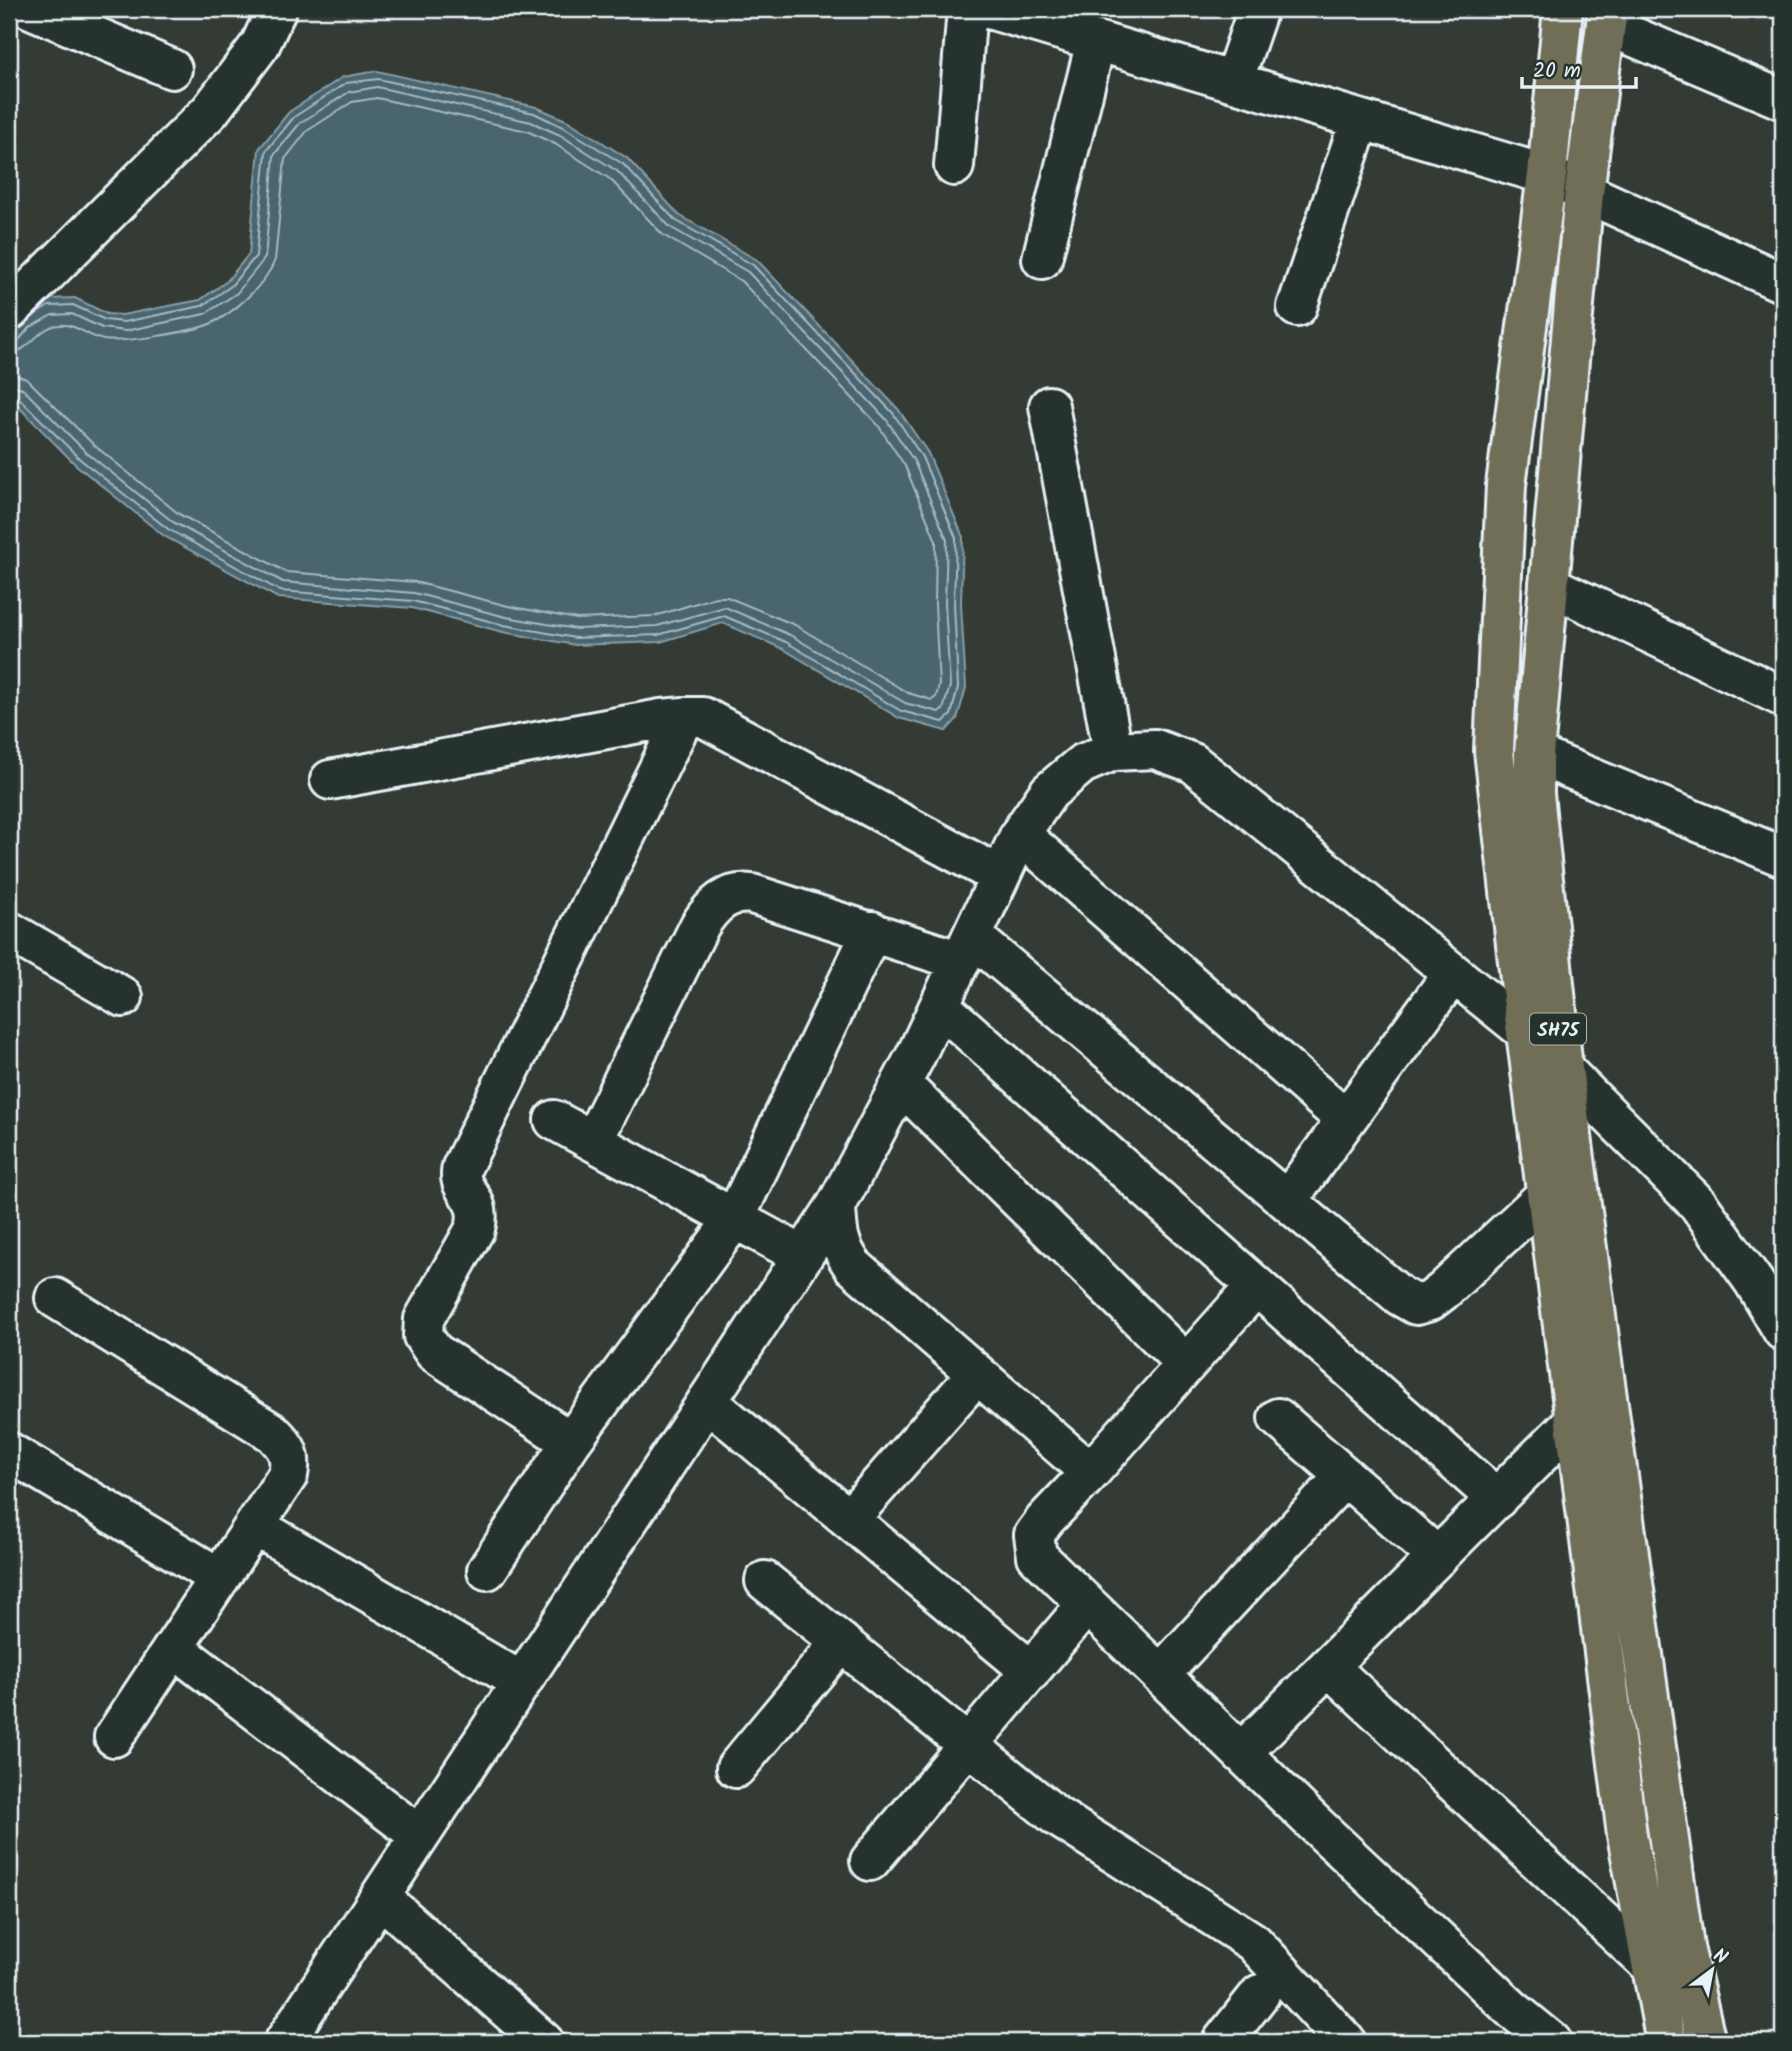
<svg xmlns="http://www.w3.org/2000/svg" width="1792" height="2051" font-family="Kalam,sans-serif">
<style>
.water{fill:#4a656f;stroke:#899da6;stroke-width:2}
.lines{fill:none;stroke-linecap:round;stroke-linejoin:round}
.shore{stroke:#a9b9c1;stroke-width:2}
.minor-casing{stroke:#e8f1f8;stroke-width:44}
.major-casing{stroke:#e8f1f8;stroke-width:44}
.minor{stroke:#26332d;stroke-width:38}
.major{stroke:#716e59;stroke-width:38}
.labels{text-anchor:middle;stroke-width:7;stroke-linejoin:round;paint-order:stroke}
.shield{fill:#26332d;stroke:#aeb8bb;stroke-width:2}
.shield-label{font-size:19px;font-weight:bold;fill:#e8f1f8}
</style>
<rect width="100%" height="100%" fill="#333b34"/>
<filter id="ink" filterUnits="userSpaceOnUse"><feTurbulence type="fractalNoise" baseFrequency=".0143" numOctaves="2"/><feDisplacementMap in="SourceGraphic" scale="14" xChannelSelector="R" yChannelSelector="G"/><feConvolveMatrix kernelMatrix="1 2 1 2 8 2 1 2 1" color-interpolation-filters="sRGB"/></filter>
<g filter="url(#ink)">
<!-- water -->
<path class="water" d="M377,71l159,36 32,14 59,37 52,57 78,45 141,149 30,44 35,84 -2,67 5,84 -9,31 -11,12 -47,-13 -116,-69 -60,-26 -63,19 -85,3 -72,-13 -91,-24 -134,-10 -114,-62 -88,-71 -67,-68v-64l6,-15 32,-19 28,-1 32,16 15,1 78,-15 27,-19 22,-27 10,-105 30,-37 54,-35z"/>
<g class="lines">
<!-- shore -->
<path class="shore" d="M9,342l10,-2 10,-12 23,-13 20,-1 30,14 23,3 80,-17 32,-21 28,-35 9,-103 26,-32 49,-31 28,-5 154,35 29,13 57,36 53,56 78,45 138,147 28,42 33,79 -2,64 5,82 -7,24 -4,2 -34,-9 -115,-68 -65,-28 -68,19 -81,3 -70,-12 -92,-24 -131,-11 -110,-60 -86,-69 -65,-65 -13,-4
M9,353c22,-1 28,-26 50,-28 17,-2 29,12 45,15 20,3 87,-8 106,-16 23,-10 56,-40 65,-64l10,-101 22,-28 45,-29 25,-4 150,33 28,13 55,35 53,56 78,46 137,144 27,41 31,75 -1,63 4,81 -3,12 -4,3 -24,-7 -113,-68 -68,-28h-11l-61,19 -78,3 -69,-13 -93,-24 -129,-10 -107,-58 -85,-69 -67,-66 -18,-6
M9,393l7,2 65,65 87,69 112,62 133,10 91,24 71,13 83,-3 66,-19 62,26 115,69 42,11 8,-7 7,-28 -4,-83 2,-66 -34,-81 -29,-44 -140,-148 -78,-45 -52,-56 -58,-36 -31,-15 -156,-34 -32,4 -52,34 -28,34 -10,105 -25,30 -29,20 -78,16 -19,-2 -32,-15 -24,1 -13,8"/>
<defs>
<path id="minor" d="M31,9l141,60
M989,9l558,166 236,108
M1606,25l177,75
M1233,82l25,-73
M954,166l13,-157
M1042,259l54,-218
M1297,307l63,-187
M9,311l201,-200 50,-66 17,-36
M1049,406l64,345
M1549,585l234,112
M1534,754l249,103
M330,780l331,-61 23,-2
M1020,834l326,286
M9,931l114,66
M973,937l427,359 16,9 14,-4 13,-10 103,-96
M940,1006l557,493
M901,1084l285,280
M554,1120l249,136
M593,1141l107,-216c13,-20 26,-34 52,-31l209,67
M1287,1201l166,-228
M836,1206c1,25 2,39 17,60l237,206
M1256,1286l-169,190 -42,44 -11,15 3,21 277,267 199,187 39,32
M55,1298l218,135c14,14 19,22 15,42l-174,262
M707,1401l324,270
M1278,1418l160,139
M571,1442l-137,-90 -11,-16 1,-17 51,-90c9,-34 -20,-36 -13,-62l222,-450h19l297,159
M9,1452l211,126
M849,1519l128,-145
M255,1526l267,156
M487,1570l84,-128 164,-224 137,-287
M765,1581l291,235 197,126 93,100
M174,1648l246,188
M1328,1666l322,299
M1160,1675l185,-199
M1241,1753l334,-333
M736,1768l105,-126
M870,1861l217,-257
M380,1897l164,145
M284,2042l552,-836 80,-151 104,-221 29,-42 33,-28 31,-13 42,-2 38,14 333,269 172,172 56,78 29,49
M1222,2042l38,-48"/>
<path id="major" d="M1563,9l-16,166 -41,310 -12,266 32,281 101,803 39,207
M1608,9l-24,183 -50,562v40l29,275 41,307 80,571 22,95"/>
</defs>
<!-- minor casing -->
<use href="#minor" class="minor-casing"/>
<!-- major casing -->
<use href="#major" class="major-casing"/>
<!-- minor -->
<use href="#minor" class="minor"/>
<!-- major -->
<use href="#major" class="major"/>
</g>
</g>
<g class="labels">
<!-- shield labels -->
<rect class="shield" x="1530" y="1013.5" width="56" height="31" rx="5"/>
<g class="shield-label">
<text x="1558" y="1036">SH75</text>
</g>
</g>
<!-- margin -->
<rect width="1792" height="2051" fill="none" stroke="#26332d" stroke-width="35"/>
<rect x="18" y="18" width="1757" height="2016" fill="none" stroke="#e8f1f8" stroke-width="2.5" filter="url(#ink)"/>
<!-- north arrow -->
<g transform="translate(1712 1970) rotate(32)" stroke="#26332d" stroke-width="5" paint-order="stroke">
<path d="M0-5L12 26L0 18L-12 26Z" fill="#e8f1f8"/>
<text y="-10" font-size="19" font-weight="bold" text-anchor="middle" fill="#e8f1f8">N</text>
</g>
<!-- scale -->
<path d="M1522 77v10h114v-10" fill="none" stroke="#e8f1f8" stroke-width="3.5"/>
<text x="1533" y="77" font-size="21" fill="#e8f1f8" stroke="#26332d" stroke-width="5" paint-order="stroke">20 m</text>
</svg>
